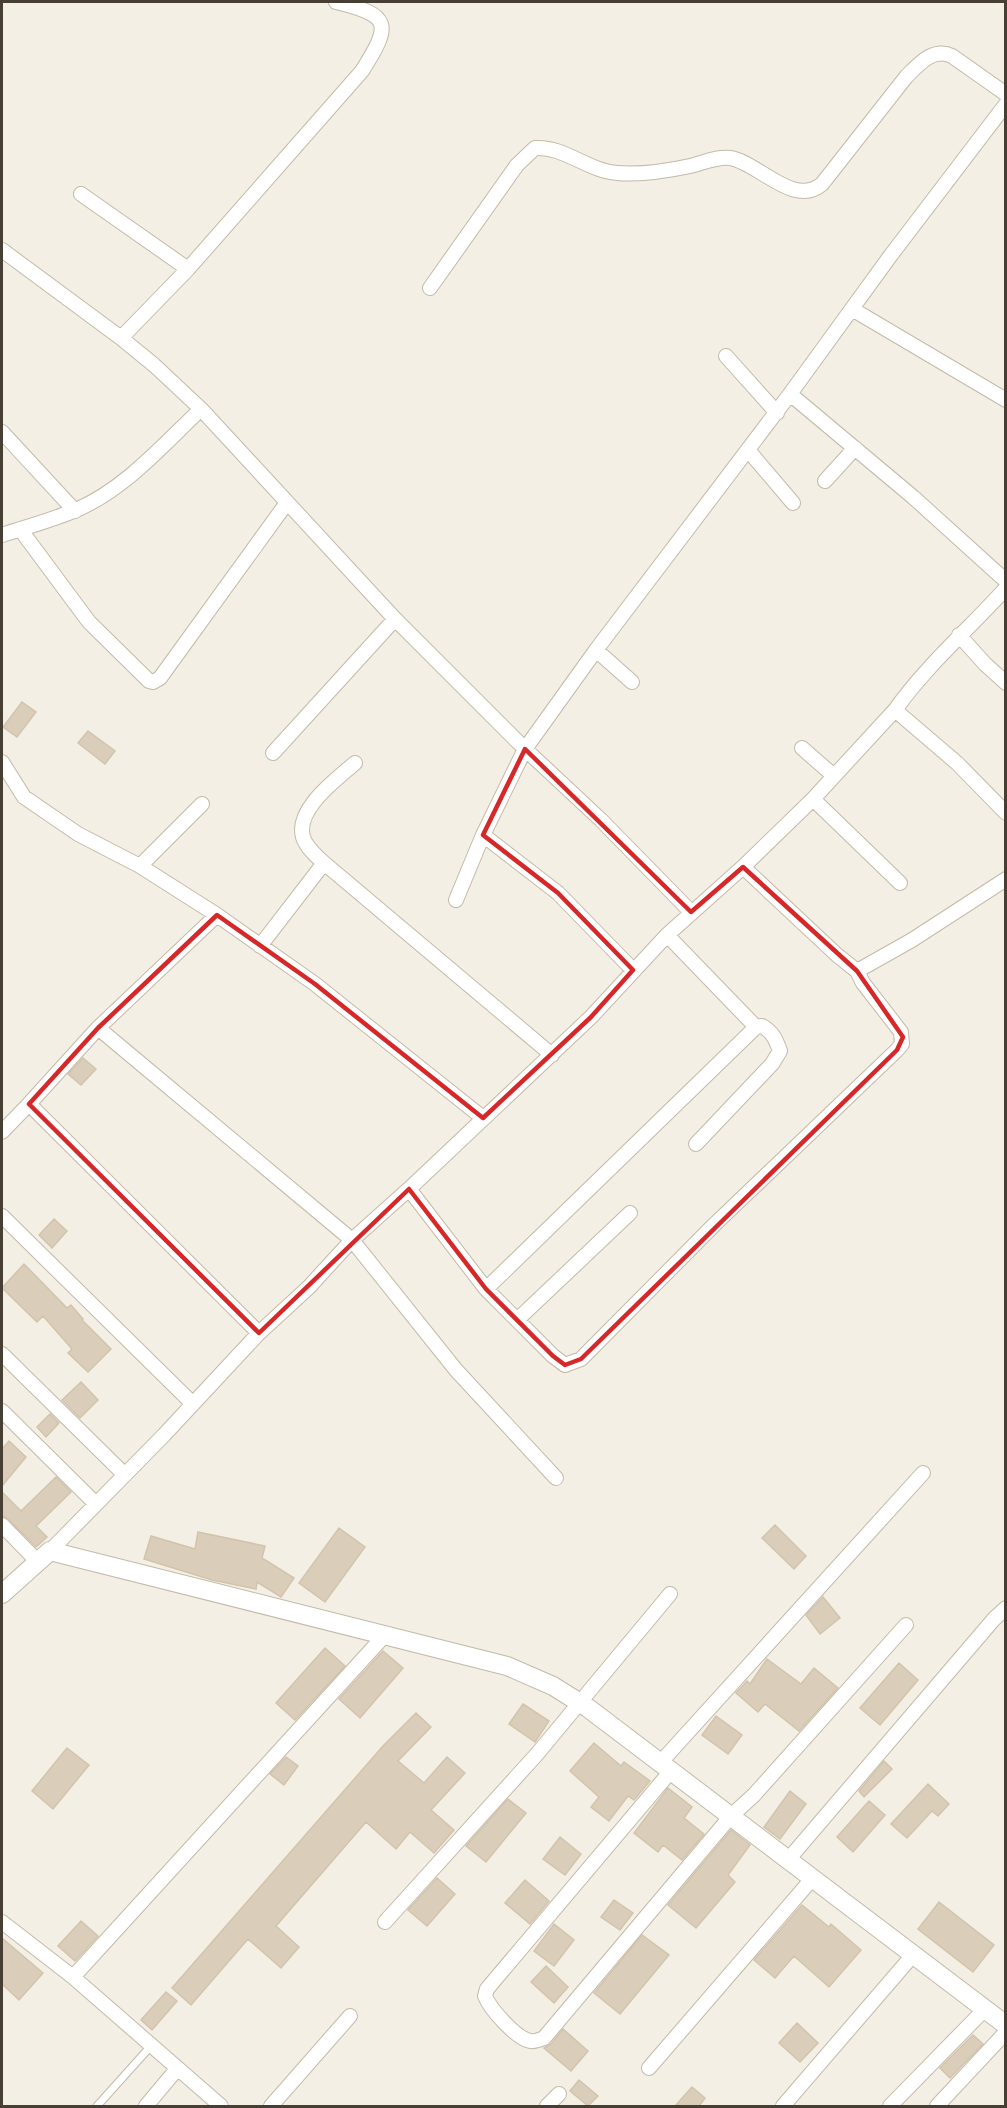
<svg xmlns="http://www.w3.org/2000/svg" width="1007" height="2108" font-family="Montserrat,sans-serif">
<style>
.building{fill:#dacebb;stroke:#d2c4aa;stroke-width:1.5}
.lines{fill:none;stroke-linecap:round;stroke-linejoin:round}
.service-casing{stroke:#c3baa8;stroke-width:9}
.minor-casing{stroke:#c3baa8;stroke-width:16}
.tertiary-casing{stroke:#c3baa8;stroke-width:20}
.service{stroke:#fff;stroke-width:7}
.minor{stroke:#fff;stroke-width:14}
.tertiary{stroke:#fff;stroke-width:18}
.marked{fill:none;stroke:#d62828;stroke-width:4.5;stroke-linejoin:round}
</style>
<rect width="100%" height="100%" fill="#f4efe4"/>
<!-- building -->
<path class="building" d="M22,702l14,10 -19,25 -14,-10z
M88,731l27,20 -10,13 -27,-21z
M83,1058l13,11 -15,16 -13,-11z
M54,1219l13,12 -15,17 -13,-13z
M24,1264l43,44 4,-3 12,14 -1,1 29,29 -23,23 -20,-19 4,-4 -29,-33 -6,6 -35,-34z
M81,1382l17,18 -18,18 -18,-18z
M50,1414l9,9 -13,14 -9,-10z
M9,1441l17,16 -24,29v-37z
M56,1477l15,15 -35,34 11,11 -11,10 -28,-28 -6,-3v-24l19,19z
M775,1525l31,31 -12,13 -32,-31z
M339,1528l26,19 -40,55 -26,-19z
M198,1532l67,14 -3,12 32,20 -13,19 -24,-15 -1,7 -44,-9 -68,-21 7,-23 44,13z
M823,1597l17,21 -20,16 -14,-19z
M325,1648l20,18 -50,54 -19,-17z
M383,1651l20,17 -43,50 -21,-19z
M767,1659l34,25 13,-16 24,20 -39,43 -34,-27 -7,8 -22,-19 11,-12 3,3z
M899,1663l19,17 -38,45 -20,-17z
M523,1704l26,17 -14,21 -26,-18z
M416,1713l15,14 -33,34 26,22 23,-26 18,16 -34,37 23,20 -20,23 -24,-21 -14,17 -30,-27 -90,104 23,21 -18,21 -33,-29 -57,66 -19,-17 211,-242z
M716,1716l26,19 -14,19 -26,-19z
M594,1743l27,23 3,-4 26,19 -16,19 -6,-4 -19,25 -18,-14 8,-10 -29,-26z
M67,1748l22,17 -36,44 -21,-18z
M286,1757l12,9 -14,19 -14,-11z
M884,1761l8,8 -28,28 -5,-6z
M928,1784l21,20 -11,12 -6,-5 -25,27 -16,-14z
M668,1788l24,19 -8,11 20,16 -22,26 -19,-15 -5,7 -24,-19z
M790,1791l16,13 -26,35 -16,-12z
M508,1799l18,14 -40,49 -20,-16z
M869,1801l16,14 -32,37 -16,-15z
M731,1830l19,15 -22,30 7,7 -39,46 -28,-23z
M560,1837l21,17 -16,21 -22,-16z
M437,1878l18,16 -28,32 -19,-16z
M525,1880l24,21 -19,23 -25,-21z
M614,1900l19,13 -13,17 -19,-13z
M939,1902l55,43 -21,27 -55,-43z
M802,1905l27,22 2,-3 30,26 -32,37 -35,-31 -19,22 -21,-18z
M81,1921l17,15 -23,25 -17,-15z
M554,1924l20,16 -20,26 -20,-15z
M642,1935l27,20 -49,59 -26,-21z
M2,1938l41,35 -24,27 -17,-16z
M546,1966l22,21 -14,16 -23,-21z
M166,1992l11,9 -25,29 -11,-10z
M797,2023l21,20 -18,19 -21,-19z
M563,2029l25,22 -17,20 -27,-23 7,-4z
M973,2035l10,9 -33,34 -10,-10z
M579,2080l19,16 -10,10 -18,-15z
M692,2087l13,11 -6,8h-24z"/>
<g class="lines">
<defs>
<path id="service" d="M97,2106l54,-60"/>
<path id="minor" d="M81,194l107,75
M2,250l119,88 33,27 47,44 194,210 130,130 76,71 90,92
M430,288l87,-123 18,-17c29,-2 53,23 82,25 24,2 50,-2 73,-7 13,-3 28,-10 40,-8 28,4 63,50 92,26l84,-107c13,-13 27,-30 46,-21l54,38
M852,309l154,91
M121,338l67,-69 174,-198c30,-47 29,-56 -26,-69
M726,356l51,57
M790,394l123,103 93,84
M2,432l73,79
M748,450l45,53
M825,481l30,-33
M20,529l69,93 60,59 4,1 7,-4 126,-174
M2,535c24,-8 50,-15 74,-25 49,-21 87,-65 125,-101
M959,635l26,29 21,19
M596,650l36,32
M895,710l62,53 49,50
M802,748l32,28
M273,753l122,-134
M2,762l22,35 54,37 62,32 77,49 98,69 168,134
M355,763c-18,16 -60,46 -52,74 3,10 13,19 21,26l228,192
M813,799l87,84
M483,835l75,58 75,77
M140,866l62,-62
M743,867l94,88 20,16 55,-31 94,-61
M456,900l27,-65 42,-86 71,-99 194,-256 101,-139 115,-151
M667,935l89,92
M260,946l64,-83
M98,1028l254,212 104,130 100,108
M29,1104l230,229
M2,1132l27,-28 69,-76 119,-113
M409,1189l77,100 67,67 12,9 16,-6 134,-135 182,-174 5,-6 -1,-12 -38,-49 -6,-12
M2,1216l191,188
M486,1289l270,-262 6,-1c11,6 14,14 18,25l-8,13 -76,80
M517,1320l113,-107
M2,1354l123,121
M2,1411l94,93
M2,1525l36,37
M50,1551l114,-116 95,-102 50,-46 43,-47 57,-51 182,-172 76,-82 76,-68 70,-68 82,-89c32,-45 74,-81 111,-122
M660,1763l263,-290
M671,1771l-184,218 -2,7c5,13 31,42 45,45 5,1 9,-1 14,-3l187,-222 23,-21 152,-170
M787,1861l207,-242 12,-11
M2,1922l71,55 148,129
M385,1922l152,-168 133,-160
M73,1977l311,-341
M649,2068l163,-189
M146,2106l31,-37
M271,2106l79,-90
M547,2106l12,-12
M783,2106l130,-151
M890,2106l95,-97
M937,2106l69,-74"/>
<path id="tertiary" d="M2,1594l48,-43 457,115 46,20 35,22 418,317"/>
</defs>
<!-- service casing -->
<use href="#service" class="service-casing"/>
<!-- minor casing -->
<use href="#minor" class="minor-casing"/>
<!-- tertiary casing -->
<use href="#tertiary" class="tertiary-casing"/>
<!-- service -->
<use href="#service" class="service"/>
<!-- minor -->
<use href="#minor" class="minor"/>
<!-- tertiary -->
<use href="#tertiary" class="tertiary"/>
</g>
<!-- marked area -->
<path class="marked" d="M525,749l166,163 52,-45 114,104 46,66 -6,13 -316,309 -16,6 -12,-9 -67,-67 -77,-100 -150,144 -230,-229 69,-76 119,-113 98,69 168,134 108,-101 42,-47 -75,-77 -75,-58z"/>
<!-- border -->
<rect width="1007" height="2108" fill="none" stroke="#473f33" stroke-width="6"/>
</svg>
